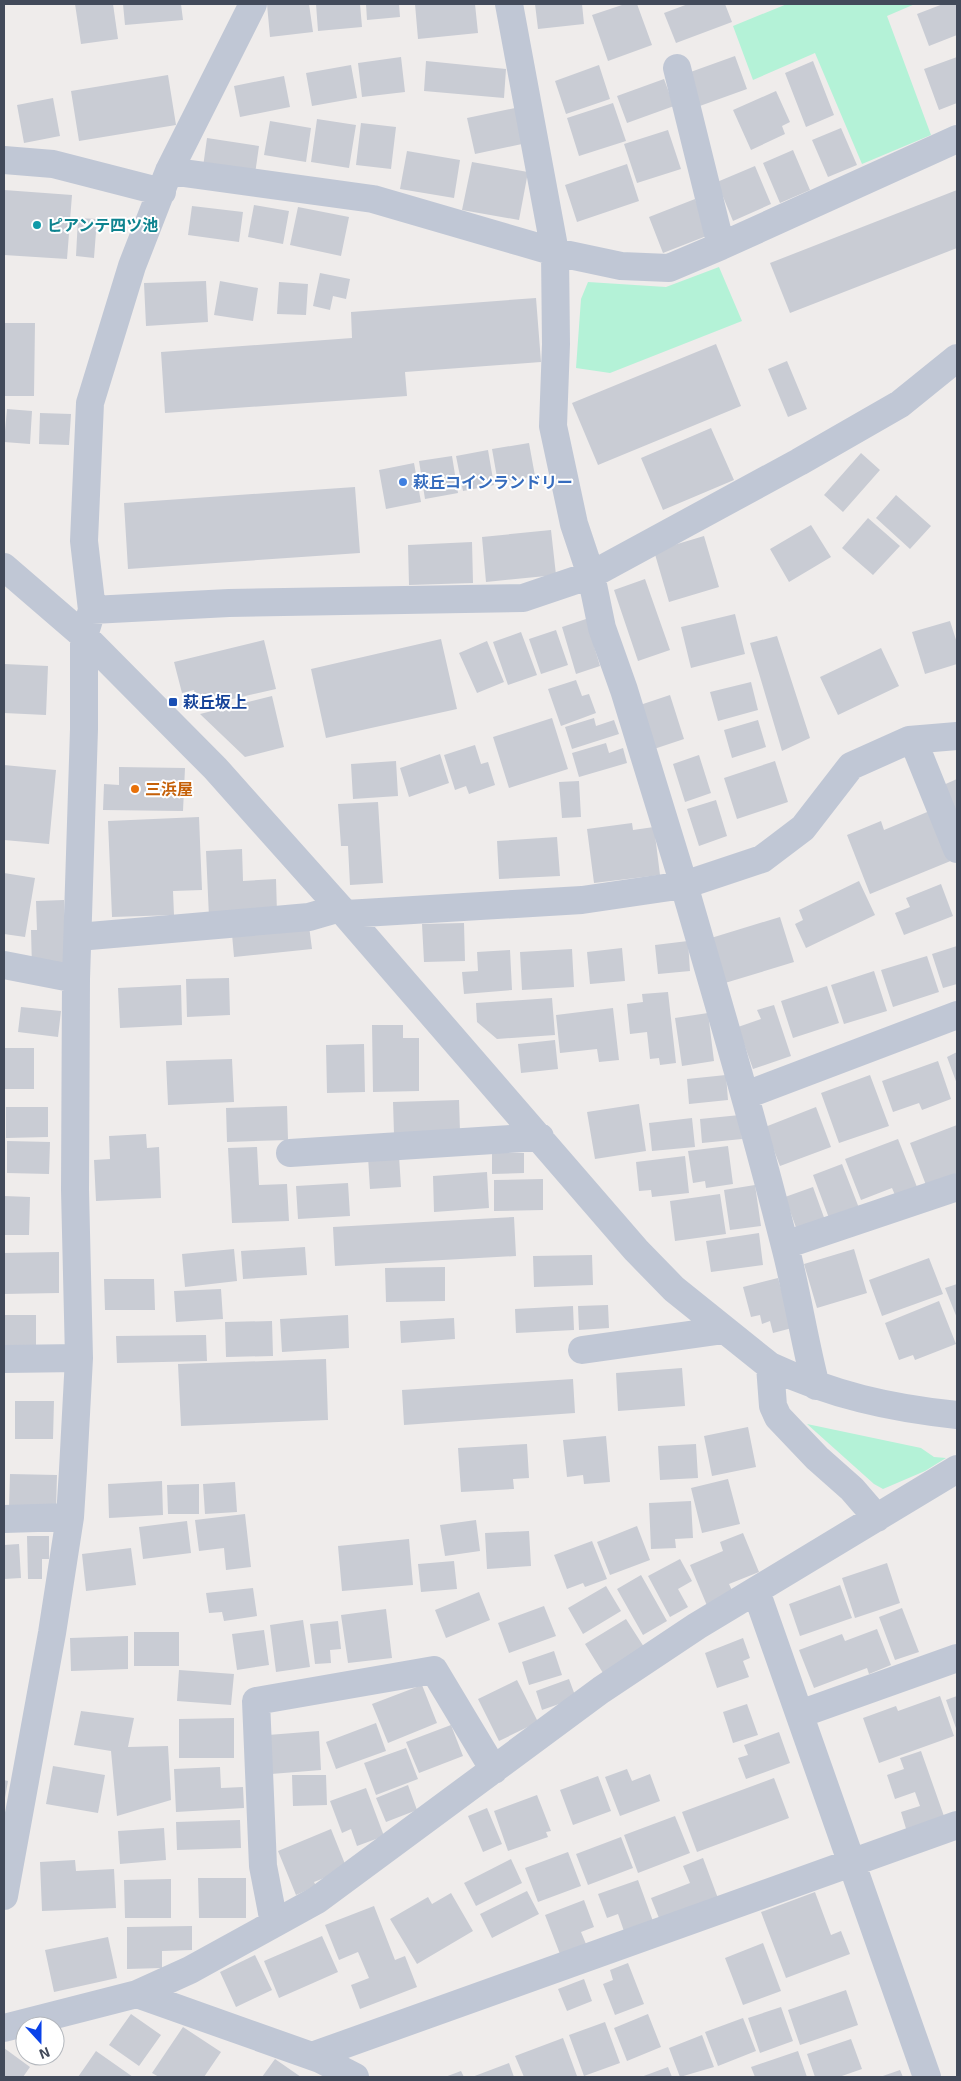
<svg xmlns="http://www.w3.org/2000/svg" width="961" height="2081" font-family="'Exo 2','Noto Sans JP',sans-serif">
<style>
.green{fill:#b4f2d7}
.building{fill:#c9ccd4}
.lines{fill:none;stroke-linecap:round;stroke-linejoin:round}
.minor{stroke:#c0c7d5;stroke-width:28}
.culture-dot{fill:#0f9aa8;stroke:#fff;stroke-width:2}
.shop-dot{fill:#3f7fe0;stroke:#fff;stroke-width:2}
.transit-dot{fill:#1a4fb4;stroke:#fff;stroke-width:2}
.food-dot{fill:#e8710a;stroke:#fff;stroke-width:2}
.labels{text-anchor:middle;stroke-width:4;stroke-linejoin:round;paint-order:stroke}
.culture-label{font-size:16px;font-weight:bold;fill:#0d838f;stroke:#fff;text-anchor:start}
.shop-label{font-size:16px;font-weight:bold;fill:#366cbe;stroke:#fff;text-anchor:start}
.transit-label{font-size:16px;font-weight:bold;fill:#164399;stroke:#fff;text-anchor:start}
.food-label{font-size:16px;font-weight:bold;fill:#c56008;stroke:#fff;text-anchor:start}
</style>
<rect width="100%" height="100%" fill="#efeceb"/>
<!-- green -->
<path class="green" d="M787,4h128l-28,12 44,119 -69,29 -47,-111 -62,27 -20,-54z
M719,267l23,54 -132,52 -34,-5 5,-69 7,-17 78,5z
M807,1424l114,24 13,9 12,1 -21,13 -42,18 -9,-5z"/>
<!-- building -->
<path class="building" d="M75,4h38l5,35 -37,5z
M123,4h58l2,16 -58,5z
M267,4h42l4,28 -43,5z
M316,4h44l2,23 -44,4z
M366,4h33l1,13 -33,3z
M415,4h60l3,29 -60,6z
M535,4h47l2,20 -46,5z
M625,4h12l15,41 -44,16 -16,-46z
M688,4h37l7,18 -56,21 -12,-30z
M943,4h14v31l-28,11 -12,-32z
M735,56l12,33 -50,18 -12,-33z
M401,57l4,35 -43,5 -4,-34z
M957,57v46l-18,7 -15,-41z
M426,61l80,8 -2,29 -80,-7z
M813,61l21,54 -28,12 -21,-54z
M351,65l6,33 -45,8 -6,-33z
M599,65l11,34 -44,15 -11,-33z
M168,75l8,50 -97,16 -8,-50z
M284,76l6,31 -50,10 -6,-31z
M664,79l10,27 -47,17 -10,-27z
M776,91l14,31 -8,4 3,8 -34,16 -18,-40z
M53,98l7,38 -36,7 -7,-38z
M613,103l13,38 -47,15 -12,-38z
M515,108l7,36 -47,10 -8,-36z
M317,119l39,6 -7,43 -38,-6z
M270,121l41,7 -5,34 -42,-7z
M361,123l35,4 -5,42 -35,-4z
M841,128l16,37 -29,12 -16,-37z
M668,130l13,39 -44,14 -13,-39z
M207,138l52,8 -4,28 -52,-7z
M793,150l17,40 -30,13 -17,-40z
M407,151l53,9 -6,38 -54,-9z
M472,162l56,10 -9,48 -57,-10z
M627,164l12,37 -62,21 -12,-37z
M755,166l16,38 -38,17 -16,-39z
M4,190l68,5 -5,64 -63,-4z
M957,190v58l-167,65 -20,-50z
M695,199l14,36 -46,18 -14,-36z
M254,205l35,6 -6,33 -35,-7z
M192,206l51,6 -4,30 -51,-7z
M298,207l51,10 -8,39 -51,-11z
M78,218l19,1 -3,39 -18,-2z
M320,273l30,6 -4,20 -13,-3 -3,14 -17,-4z
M206,281l2,41 -62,4 -2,-43z
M220,281l38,7 -5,33 -39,-6z
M279,282l29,2 -2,31 -29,-1z
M536,298l5,64 -136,10 2,24 -242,17 -4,-61 191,-14 -1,-26z
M4,323h31l-1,73h-30z
M716,344l25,62 -143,59 -26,-62z
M787,361l20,48 -19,8 -20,-48z
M7,409l25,2 -2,33 -26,-2z
M40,413l31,1 -2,31 -30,-1z
M711,428l23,52 -71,30 -22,-52z
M529,443l6,33 -37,7 -6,-34z
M488,450l6,35 -31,6 -7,-35z
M861,453l19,17 -37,42 -19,-17z
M452,456l6,37 -33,6 -6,-38z
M414,463l7,39 -35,7 -7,-39z
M355,487l5,66 -232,16 -4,-66z
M896,495l35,31 -21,23 -34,-31z
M868,518l32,28 -27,29 -31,-27z
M811,525l20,32 -42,25 -19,-33z
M551,530l5,45 -70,7 -4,-45z
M704,536l15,51 -50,15 -15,-51z
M472,542l1,41 -64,2 -1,-40z
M645,579l25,71 -32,11 -24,-71z
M735,614l10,40 -54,14 -10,-41z
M589,618l8,27 -3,1 6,20 -24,8 -14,-47z
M950,621l7,22v21l-32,10 -13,-42z
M556,630l12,35 -27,9 -12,-35z
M521,632l16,43 -29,10 -15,-43z
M777,636l33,102 -28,13 -32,-108z
M441,639l16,70 -131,29 -15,-69z
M264,640l12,49 -78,18 -4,-17 -12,3 -8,-31z
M487,641l17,41 -27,11 -18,-40z
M881,648l18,38 -61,29 -18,-38z
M4,664l44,2 -2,49 -42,-2z
M576,680l6,16 7,-2 7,19 -35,13 -13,-37z
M751,682l7,28 -40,11 -8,-29z
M670,695l14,44 -30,10 -14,-44z
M272,696l12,51 -39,10 -45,-43z
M552,718l16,51 -59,19 -16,-51z
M594,718l2,8 18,-6 5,14 -47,15 -7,-22z
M758,720l8,27 -34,11 -8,-28z
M606,743l3,10 14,-5 4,15 -48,14 -7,-24z
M475,745l6,19 7,-2 7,23 -26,9 -3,-8 -11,4 -11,-35z
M440,754l9,29 -40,14 -9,-29z
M699,755l12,38 -26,9 -12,-38z
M396,761l2,35 -45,3 -2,-35z
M775,761l13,41 -51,17 -13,-41z
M4,765l52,5 -7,74 -45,-4z
M119,767l66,1 -2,43 -80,-1 1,-26 15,1z
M957,779v34l-4,2 -12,-29z
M579,781l2,36 -19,1 -3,-36z
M716,800l11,36 -28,10 -12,-37z
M378,802l5,81 -33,2 -2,-39h-7l-3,-42z
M932,810l21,50 -83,34 -23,-59 34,-14 3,9z
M199,817l3,73 -29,1 1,24 -62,2 -4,-96z
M632,823l1,7 21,-3 6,48 -66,8 -7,-54z
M557,837l3,39 -61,3 -2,-38z
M242,849l1,32 33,-2 1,35 -68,3 -3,-66z
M4,873l31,5 -10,59 -21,-3z
M859,881l16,34 -69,33 -11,-24 8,-4 -4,-10z
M941,884l12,32 -49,19 -9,-22 15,-6 -4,-9z
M64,900l1,67 -33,1 -1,-38h6l-1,-29z
M780,917l14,45 -69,21 -14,-45z
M464,923l1,38 -41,1 -2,-38z
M309,926l3,23 -78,8 -2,-23z
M688,941l2,30 -32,3 -3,-29z
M957,946v38l-14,4 -11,-34z
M622,948l3,33 -35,3 -3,-32z
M572,949l2,38 -52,3 -2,-38z
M510,950l2,40 -48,4 -2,-22 16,-1 -1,-19z
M927,956l12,36 -46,15 -12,-37z
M874,971l13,40 -43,13 -13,-39z
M229,978l1,37 -43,2 -1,-38z
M181,985l1,40 -62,3 -2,-40z
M827,986l12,37 -46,15 -12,-37z
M668,992l8,71 -16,2 -1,-7 -9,1 -3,-27 -17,2 -3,-30 16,-2 -1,-8z
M552,998l3,37 -58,4 -20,-17 -1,-19z
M774,1005l17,51 -38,13 -15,-42 23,-8 -4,-9z
M21,1007l40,4 -3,26 -40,-5z
M613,1008l6,52 -20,2 -2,-13 -37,4 -4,-38z
M708,1013l6,48 -32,5 -7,-48z
M372,1025h31v13h16v53l-46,1z
M555,1040l3,29 -37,4 -3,-29z
M364,1044l1,48 -38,1 -1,-48z
M4,1048h30v41h-30z
M957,1052v32l-10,-27z
M232,1059l2,43 -66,3 -2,-44z
M938,1061l13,38 -29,11 -3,-7 -26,9 -11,-31z
M726,1075l2,25 -39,4 -2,-25z
M870,1075l19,51 -50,17 -18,-50z
M459,1100l1,32 -66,2 -1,-32z
M639,1104l7,47 -51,8 -8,-47z
M287,1106l1,34 -61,2 -1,-34z
M6,1107h42v30l-42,1z
M816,1107l15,40 -51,19 -15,-39z
M740,1115l2,24 -40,4 -2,-24z
M692,1118l3,29 -43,4 -3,-28z
M957,1125v48l-31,12 -16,-42z
M146,1134l1,14 12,-1 2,51 -65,3 -2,-41 16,-1 -1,-23z
M898,1139l19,48 -22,8 -3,-7 -31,12 -16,-41z
M7,1141l43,1 -1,32 -42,-1z
M728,1146l5,38 -27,4 -1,-7 -12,2 -5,-32z
M257,1147l2,38 28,-1 2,37 -57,2 -4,-75z
M492,1153h32v20l-32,1z
M399,1156l2,31 -31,2 -2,-32z
M685,1156l4,37 -37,4 -1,-7 -12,1 -3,-29z
M842,1164l17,44 -30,10 -16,-43z
M487,1172l2,36 -55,4 -1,-36z
M543,1179v31l-49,1v-31z
M348,1183l2,33 -52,3 -2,-33z
M755,1185l6,41 -31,4 -6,-40z
M813,1187l13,36 -28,10 -13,-36z
M720,1194l6,40 -51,7 -5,-40z
M4,1196l26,1 -1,38h-25z
M514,1217l2,39 -181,10 -2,-39z
M759,1233l4,32 -52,7 -5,-31z
M305,1247l2,28 -64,4 -2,-28z
M234,1249l3,32 -52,6 -3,-33z
M854,1249l13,44 -50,15 -13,-44z
M59,1252v41l-55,1v-41z
M592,1255l1,30 -59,2 -1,-31z
M929,1258l14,36 -61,22 -13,-36z
M445,1267v34l-59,1 -1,-34z
M778,1278l14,50 -19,5 -3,-12 -8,3 -2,-9 -9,2 -8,-30z
M104,1279h50l1,31h-50z
M957,1284v34l-12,-30z
M221,1289l2,30 -47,3 -2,-31z
M939,1301l17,43 -41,16 -2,-5 -14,5 -14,-37z
M608,1305l1,23 -30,2 -1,-24z
M573,1306l1,24 -58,3 -1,-24z
M4,1315h32v32h-32z
M348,1315l1,33 -67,4 -2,-33z
M454,1318l1,21 -54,4 -1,-22z
M272,1321l1,35 -47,1 -1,-35z
M206,1335l1,26 -90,2 -1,-27z
M326,1359l2,61 -147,6 -3,-62z
M682,1368l3,38 -67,5 -2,-38z
M573,1379l2,34 -171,12 -2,-35z
M15,1401h39l-1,38h-38z
M748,1427l8,40 -44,9 -8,-40z
M606,1436l4,46 -26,2 -1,-9 -16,2 -4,-37z
M527,1444l2,34 -16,1 1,10 -53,3 -3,-44z
M696,1444l2,34 -38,2 -2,-34z
M10,1474l47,1 -1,34 -47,-2z
M728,1479l12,45 -38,9 -11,-45z
M162,1481l1,34 -54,3 -1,-34z
M235,1482l2,30 -32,2 -2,-30z
M199,1484v30h-31l-1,-29z
M691,1501l2,37 -18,1 1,9 -25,1 -2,-46z
M245,1514l6,53 -25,3 -2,-22 -25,3 -4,-31z
M476,1520l4,31 -35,5 -5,-31z
M187,1521l4,32 -48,6 -4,-32z
M637,1526l13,34 -40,15 -13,-33z
M529,1531l2,35 -44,3 -2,-36z
M743,1533l16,39 -30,12 6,13 -27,11 -18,-43 33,-14 -3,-9z
M27,1536h22v23h-7v20h-14z
M409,1539l4,46 -71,6 -4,-45z
M592,1541l15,38 -22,8 -2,-4 -16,6 -13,-34z
M19,1544l2,34 -17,1v-34z
M131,1548l5,37 -50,6 -4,-37z
M680,1559l12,22 -14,8 10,18 -18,10 -22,-41z
M454,1561l3,28 -36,3 -3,-28z
M887,1563l13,40 -45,15 -13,-40z
M641,1575l26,46 -24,14 -26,-46z
M840,1585l12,33 -52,18 -11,-32z
M606,1586l15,25 -38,23 -15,-26z
M253,1588l4,28 -33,5 -2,-9 -13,1 -3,-20z
M479,1592l11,28 -44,18 -11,-28z
M544,1606l12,30 -47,17 -11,-30z
M902,1608l17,44 -24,8 -16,-43z
M386,1609l6,49 -44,5 -7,-48z
M626,1619l18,28 -41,26 -18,-29z
M303,1620l7,47 -34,5 -6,-47z
M338,1621l3,28 -11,1 1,13 -16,1 -5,-40z
M877,1629l14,36 -22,9 -2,-6 -53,20 -15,-38 43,-16 3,7z
M264,1630l5,35 -32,5 -5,-36z
M134,1632h45v34h-45z
M128,1636v33l-57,2 -1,-33z
M743,1638l7,20 -7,3 6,16 -32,11 -12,-35z
M554,1651l8,24 -33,10 -7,-23z
M179,1670l55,4 -3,31 -54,-4z
M569,1679l7,19 -34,12 -6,-19z
M517,1680l21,42 -39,19 -21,-42z
M422,1685l15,38 -49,20 -16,-39z
M940,1696l14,40 -75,27 -16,-45 33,-12 2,5z
M957,1696v35l-11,-31z
M747,1704l11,31 -25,8 -10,-31z
M81,1711l53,7 -6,29 40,-1 3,54 -54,16 -6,-65 -37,-6z
M234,1718v40h-55v-39z
M376,1723l10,28 -50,18 -10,-27z
M451,1725l12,31 -44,17 -13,-31z
M319,1731l2,39 -50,4 -3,-39z
M779,1732l11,31 -44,16 -8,-21 10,-3 -4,-10z
M406,1748l12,31 -42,16 -12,-32z
M921,1751l24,68 -38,13 -6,-20 19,-6 -5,-14 -20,7 -8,-24 17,-6 -4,-11z
M53,1766l52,9 -7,38 -52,-9z
M220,1767l1,21 22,-1 1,21 -68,4 -2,-43z
M627,1769l5,12 18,-7 10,27 -40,15 -15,-39z
M292,1775h34l1,30 -34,1z
M598,1776l13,35 -38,14 -13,-35z
M774,1778l15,40 -92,34 -15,-40z
M4,1780l4,1 -3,17h-1z
M408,1785l9,25 -31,12 -10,-24z
M366,1788l18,48 -27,10 -6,-17 -9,4 -12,-32z
M537,1795l14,36 -5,1 2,5 -40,14 -14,-40z
M487,1808l15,36 -19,8 -15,-36z
M675,1816l15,37 -52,20 -14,-38z
M240,1820l1,28 -64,2 -1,-28z
M164,1828l2,32 -46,4 -2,-33z
M331,1829l16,40 -33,13 2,4 -20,9 -18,-44z
M621,1837l12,31 -45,17 -12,-31z
M568,1852l13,34 -43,16 -13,-34z
M703,1858l16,43 -58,22 -10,-25 39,-15 -7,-17z
M511,1859l11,24 -46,23 -12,-23z
M75,1860l1,11 38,-2 2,39 -74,3 -2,-49z
M198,1878h48v40h-47z
M171,1879v39h-46l-1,-38z
M638,1880l16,44 -29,10 -7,-20 -11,4 -9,-24z
M527,1891l12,23 -47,24 -12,-24z
M815,1892l16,43 10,-4 9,23 -64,24 -25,-66z
M451,1893l22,38 -56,33 -27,-45 38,-22 4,7z
M584,1900l10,27 -13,5 5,12 -26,10 -15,-39z
M374,1906l21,54 10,-4 12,31 -57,22 -9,-24 18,-7 -11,-26 -19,8 -14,-35z
M192,1926v24l-30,1v17l-35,1v-42z
M322,1936l16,36 -59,26 -15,-37z
M108,1937l9,41 -63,14 -9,-42z
M763,1943l18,48 -38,14 -18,-47z
M255,1955l17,35 -36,17 -16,-35z
M628,1963l16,41 -29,11 -12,-31 10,-4 -3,-10z
M584,1979l8,22 -25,10 -9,-22z
M846,1990l12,35 -58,20 -12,-35z
M781,2007l12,34 -33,12 -12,-35z
M131,2014l30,21 -22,31 -30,-21z
M648,2014l13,33 -34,14 -13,-33z
M743,2018l13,33 -38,15 -13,-34z
M605,2022l15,41 -36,13 -15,-41z
M183,2027l38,25 -17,25h-45l-7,-4z
M702,2035l12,32 -34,10 -11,-29z
M563,2038l14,38 -53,1 -9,-21z
M851,2039l11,30 -23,8h-24l-8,-23z
M4,2048l26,19 -7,10h-19z
M96,2051l37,26h-55z
M798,2051l9,26h-52l-4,-10z
M275,2059l26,18h-39z
M509,2063l5,14h-42z
M668,2067l4,10h-31z
M900,2070l3,7h-23z
M461,2071l3,6h-19z"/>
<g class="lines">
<!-- minor -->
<path class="minor" d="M509,4l46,248 1,92 -3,82 21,98 17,51 11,53 22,62 60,195 78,-26 41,-31 48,-62 58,-26 48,-4
M4,160l49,4 109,28
M169,171l204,28 182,53 66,14 48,2 52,-22 -44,-178
M721,246l236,-107
M4,567l80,69 131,132 125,140 296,342 38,39 96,77c62,29 120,42 187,49
M92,610l137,-7 294,-5 68,-23 208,-113 101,-58 57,-46
M913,740l44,109
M346,914l236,-14 102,-15c35,120 70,239 101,361 12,46 19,94 31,140
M78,937l231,-20 31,-9
M4,965l72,14
M746,1095l211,-80
M290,1153l250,-16
M785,1245l172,-58
M582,1350l142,-20
M4,1359l75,-1
M770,1366l3,40 5,11 39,41 35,31 25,29
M4,1519l66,-2
M756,1591l171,486
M800,1714l157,-56
M4,1896l48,-263 18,-116 3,-47 6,-112 -4,-168 1,-211 8,-250v-93l8,-26 -8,-69 6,-138 42,-137 37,-95 84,-167
M274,1923l-11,-57 -7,-165 178,-31 60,100
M137,1994l183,65 35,18
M4,2028l133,-34 53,-24 127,-70 284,-210 96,-64 260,-157
M312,2056l645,-231"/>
</g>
<!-- markers -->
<circle class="culture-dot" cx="37" cy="225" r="5"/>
<circle class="shop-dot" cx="403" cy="482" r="5"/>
<rect class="transit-dot" x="168" y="697" width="10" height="10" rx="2.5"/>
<circle class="food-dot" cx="135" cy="789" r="5"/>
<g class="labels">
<!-- culture labels -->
<g class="culture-label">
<text x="47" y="231">ピアンテ四ツ池</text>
</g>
<!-- shop labels -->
<g class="shop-label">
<text x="413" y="488">萩丘コインランドリー</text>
</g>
<!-- transit labels -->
<g class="transit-label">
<text x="183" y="708">萩丘坂上</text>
</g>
<!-- food labels -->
<g class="food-label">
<text x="145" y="795">三浜屋</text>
</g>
</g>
<!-- border -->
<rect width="961" height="2081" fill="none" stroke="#424a5a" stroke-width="10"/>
<!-- north arrow -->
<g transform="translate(40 2041) rotate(159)"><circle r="24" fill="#ffffff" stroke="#b3b7bd"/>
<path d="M0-4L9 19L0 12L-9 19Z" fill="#0a42e9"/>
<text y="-8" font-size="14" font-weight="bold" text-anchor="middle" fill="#424a5a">N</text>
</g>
</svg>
